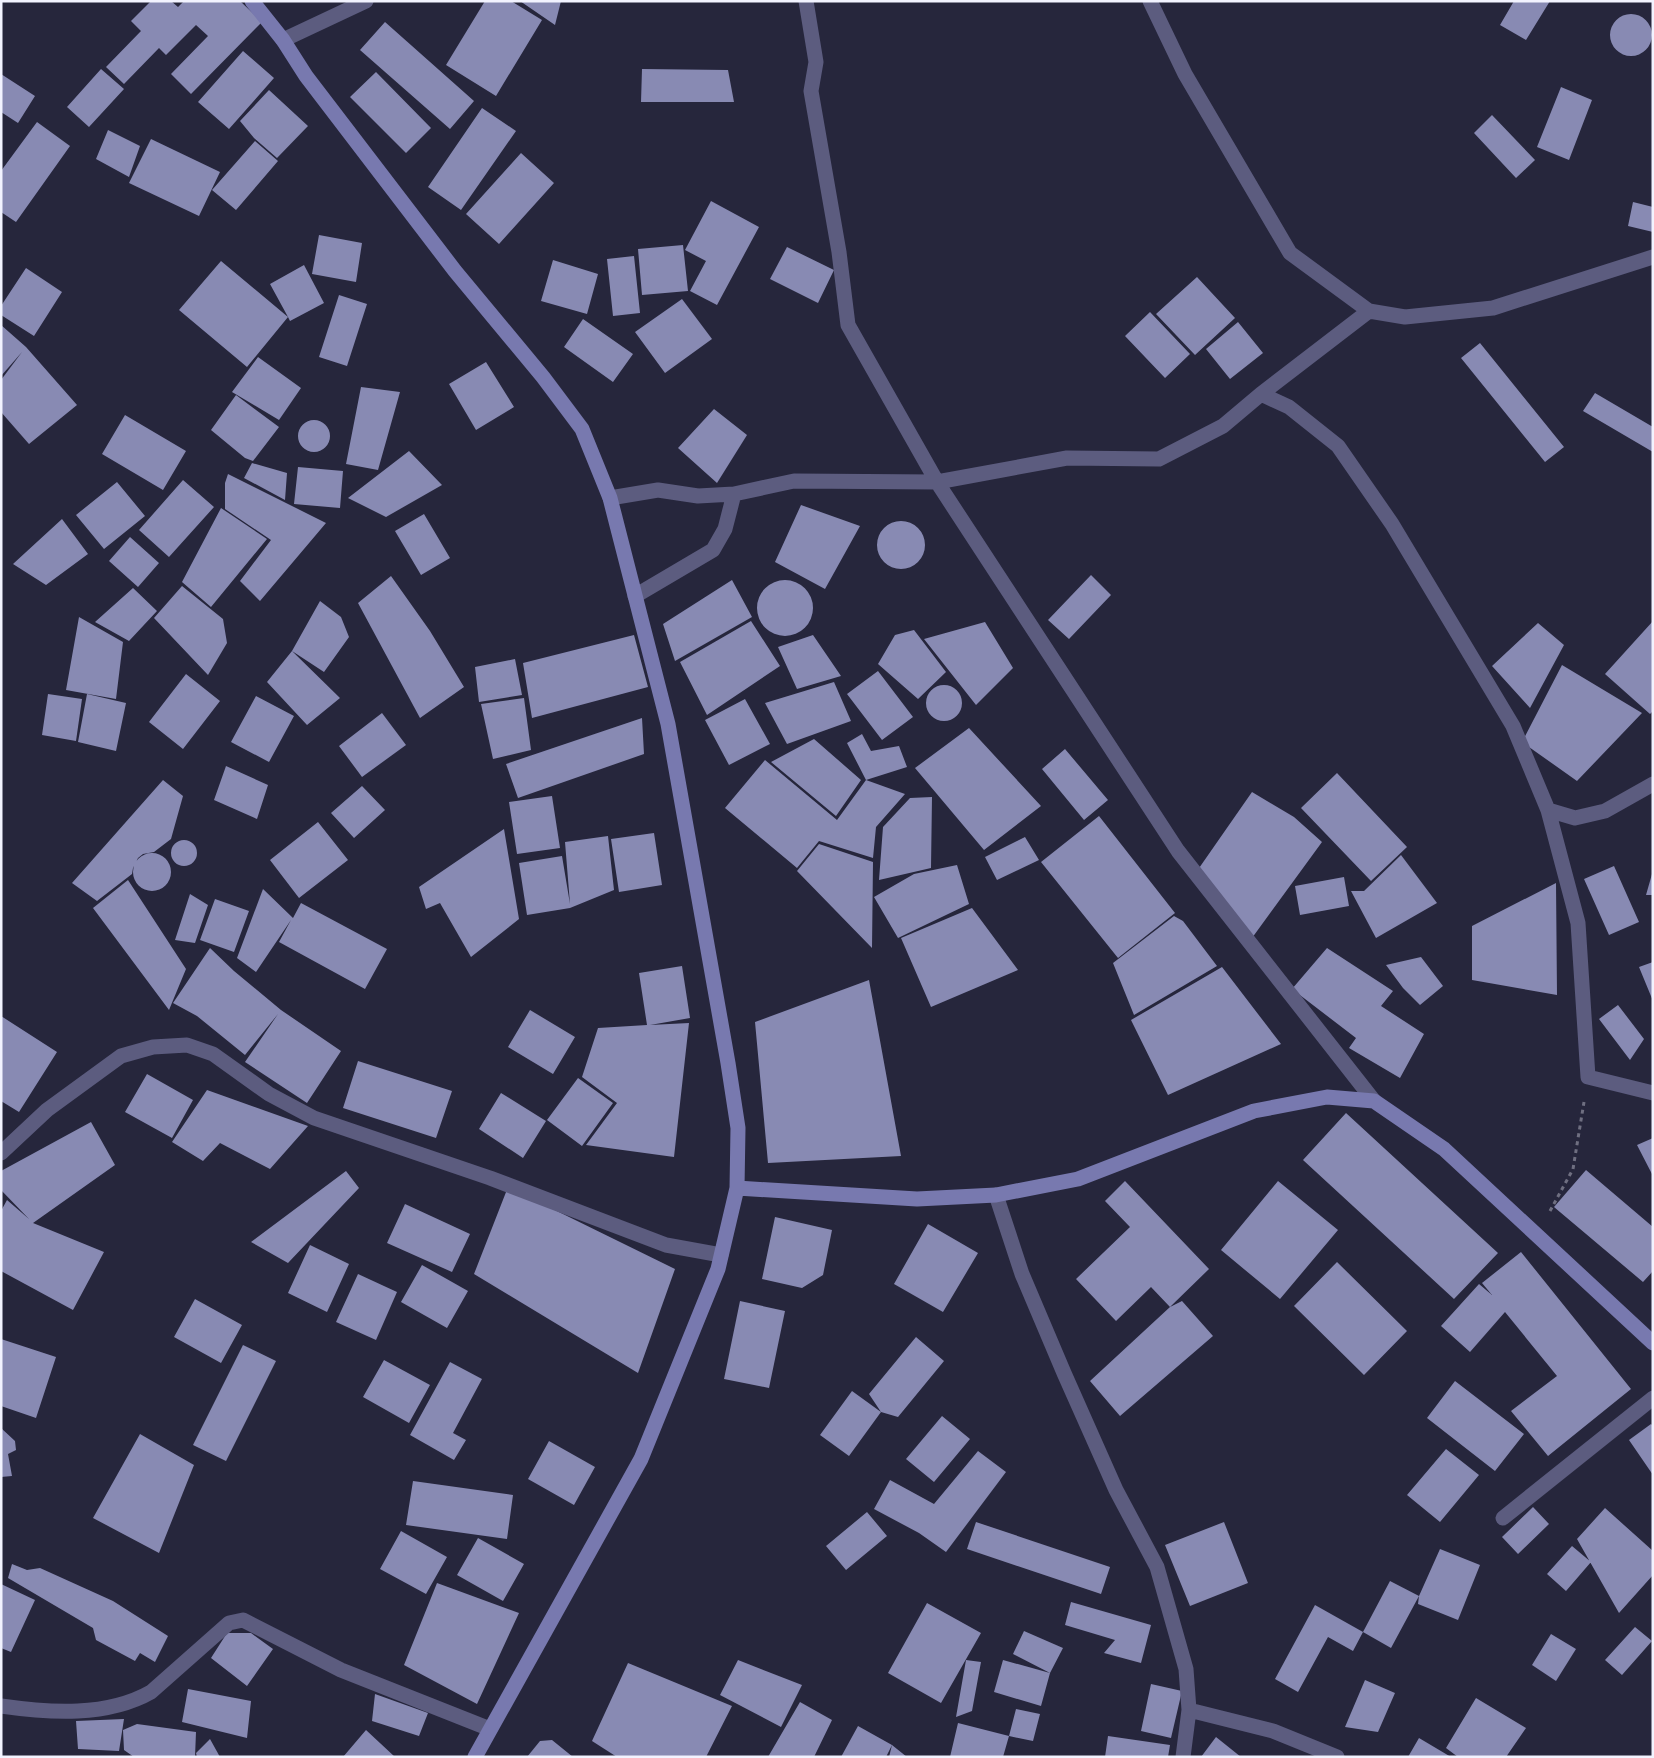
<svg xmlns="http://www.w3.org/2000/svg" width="1654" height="1758" font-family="Mulish,sans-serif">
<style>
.building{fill:#888ab3}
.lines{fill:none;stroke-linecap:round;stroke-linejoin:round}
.path{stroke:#6f6f81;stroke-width:3;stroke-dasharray:4 4;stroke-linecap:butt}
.street{stroke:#5c5c7f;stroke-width:15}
.secondary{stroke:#7879af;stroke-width:15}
</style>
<rect width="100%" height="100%" fill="#26263c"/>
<!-- building -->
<path class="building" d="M151,1h20l7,6 6,-6h56l22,21 -71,72 -20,-20 37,-38 -12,-11 -30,30 -7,-7 -35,36 -18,-17 35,-36 -10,-10z
M485,1h26l31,19 -46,76 -50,-31z
M520,1h41l-6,24z
M1514,1h36l-24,39 -26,-15z
M1610 35a21 21 0 1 1 42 0a21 21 0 1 1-42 0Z
M385,22l89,79 -24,28 -90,-79z
M243,51l31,27 -45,51 -31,-27z
M101,69l23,20 -35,38 -22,-20z
M642,69l86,1 6,32h-93z
M376,72l55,56 -25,25 -56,-56z
M1,74l34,22 -17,27 -17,-11z
M1561,87l31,13 -23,60 -32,-13z
M269,90l39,36 -31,32 -23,-20 -14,-17z
M482,108l34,23 -55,79 -33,-23z
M1492,115l43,45 -19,18 -42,-45z
M37,122l33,24 -54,76 -15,-10v-41z
M108,130l32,16 -11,31 -33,-18z
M151,139l69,33 -21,44 -70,-33z
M255,141l23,20 -42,49 -24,-20z
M521,153l33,30 -55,61 -33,-30z
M711,201l48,26 -42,78 -27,-14 16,-30 -21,-11z
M1633,202l20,5v25l-25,-6z
M319,235l43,8 -6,39 -44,-8z
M683,245l5,46 -46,4 -4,-46z
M787,247l47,23 -16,33 -48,-24z
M634,256l6,57 -27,3 -6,-57z
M553,260l45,14 -11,40 -46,-13z
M221,261l67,56 -18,-33 34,-19 20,38 -34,18 -2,-4 -41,50 -68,-57z
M26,268l36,24 -28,44 -33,-21v-9z
M1197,277l38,41 -40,37 -39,-41z
M339,295l28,9 -20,62 -28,-9z
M682,299l30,40 -47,34 -30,-41z
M1150,312l40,42 -25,24 -40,-42z
M583,319l50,35 -20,28 -49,-35z
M1238,322l25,31 -33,26 -24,-30z
M1,325l25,22 51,58 -48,39 -28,-32v-32l21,-28 -21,24z
M1480,343l84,104 -19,15 -84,-104z
M258,357l43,31 -22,32 -47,-28z
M486,362l28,45 -38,23 -27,-46z
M361,387l39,5 -22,78 -32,-6z
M1595,393l58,34v25l-70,-41z
M236,395l43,32 -26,34 -8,-3 -34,-28z
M714,409l33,26 -30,48 -39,-35z
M125,415l61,36 -23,39 -61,-36z
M298 436a16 16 0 1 1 32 0a16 16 0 1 1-32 0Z
M409,451l33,34 -56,32 -38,-19z
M252,463l35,10 -2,27 -41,-22z
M298,467l45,4 -3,37 -46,-4z
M228,474l98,49 -66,78 -20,-20 31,-41 -46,-31v-26z
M183,480l31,27 -45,50 -30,-27z
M117,482l28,34 -41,33 -28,-34z
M801,505l59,21 -35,63 -50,-27z
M221,508l46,31 -56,68 -29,-25z
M424,514l26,44 -29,17 -26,-44z
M62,519l26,35 -42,31 -33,-21z
M877 545a24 24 0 1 1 48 0a24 24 0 1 1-48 0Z
M130,537l29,26 -21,24 -29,-26z
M1091,575l20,20 -42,44 -21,-19z
M391,576l39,55 34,56 -44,31 -62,-115z
M757 608a28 28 0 1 1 56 0a28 28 0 1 1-56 0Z
M732,580l20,37 -77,44 -12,-37z
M182,586l41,33 4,24 -19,32 -54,-57z
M133,588l24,23 -28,30 -34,-19z
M320,601l21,16 8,20 -25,35 -32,-21z
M79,617l44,25 -7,57 -50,-9z
M751,621l29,45 -73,49 -27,-53z
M1653,621v90l-3,3 -45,-40z
M985,622l28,46 -37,37 -52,-66z
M1538,623l26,22 -34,63 -38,-42z
M914,630l32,42 -28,27 -40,-35 17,-29z
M634,635l14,52 -116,31 -9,-55z
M813,635l28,41 -44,13 -19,-42z
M292,651l48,47 -33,27 -40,-43z
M515,659l7,36 -43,7 -4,-35z
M1562,665l80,48 -65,68 -55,-39z
M878,671l35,46 -31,23 -35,-46z
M186,674l34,27 -37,48 -34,-27z
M834,682l17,39 -64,23 -22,-41z
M926 703a18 18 0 1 1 36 0a18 18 0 1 1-36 0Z
M48,694l34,5 -6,42 -34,-6z
M87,694l39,9 -10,48 -38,-9z
M256,696l38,20 -25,46 -38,-20z
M524,698l7,52 -38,9 -12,-55z
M745,699l25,45 -41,21 -24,-45z
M382,713l24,32 -44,32 -23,-31z
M642,718l2,36 -126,44 -12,-34z
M969,728l72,78 -57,44 -69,-82z
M862,734l9,17 28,-5 8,21 -41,13 39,14 -29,33 -3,31 -54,-17 -22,27 -72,-60 40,-48 72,60 29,-40 -19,-37z
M814,739l47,41 -25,36 -65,-54z
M1065,749l43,51 -24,20 -42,-51z
M226,766l42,19 -11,34 -43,-19z
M1337,773l70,74 -36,34 -70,-73z
M163,780l20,16 -12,43 -17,13 -11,2 -5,4 -5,10 -1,6 -35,27 -25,-18z
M362,786l23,24 -31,28 -23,-25z
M1252,792l42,25 28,25 -70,96 -55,-67z
M552,796l8,52 -43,6 -8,-52z
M932,797l-1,71 -52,12 4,-53 27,-29z
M1099,816l76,97 -57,45 -77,-96z
M318,822l30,38 -49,38 -29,-38z
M504,829l15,90 -48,38 -31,-54 -14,6 -7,-22z
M654,833l8,52 -43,7 -8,-53z
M608,836l6,54 -44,18 -43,7 -8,-52 43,-7 8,48 -5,-62z
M1025,837l14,23 -42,20 -12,-23z
M171 853a13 13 0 1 1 26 0a13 13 0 1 1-26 0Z
M819,844l54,18 -1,86 -75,-77z
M133 872a19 19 0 1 1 38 0a19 19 0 1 1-38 0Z
M1401,855l36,48 -61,35 -25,-47h13z
M957,865l12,39 -71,34 -24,-41 40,-23z
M1614,866l25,56 -30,13 -25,-56z
M1652,874l1,21h-7z
M1344,877l5,29 -49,9 -5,-29z
M128,880l58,89 -17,41 -76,-102z
M1556,883l1,112 -85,-15v-54z
M263,889l30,29 8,-15 86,46 -22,40 -86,-47 12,-22 -35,52 -19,-14z
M190,894l18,11 -13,38 -20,-3z
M215,899l34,12 -15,41 -34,-12z
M972,908l46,62 -87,37 -30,-69z
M1174,916l9,5 34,45 -83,49 -21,-52z
M210,948l24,23 47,39 60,41 -34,52 -62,-41 33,-48 -33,41 -48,-39 -24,-13z
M1327,948l66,43 -12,15 43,28 -24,44 -51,-30 7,-10 -64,-49z
M1421,957l22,29 -23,19 -17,-17 -17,-23z
M1653,962v39l-14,-34z
M682,966l8,52 -40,7 39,-2 -15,134 -88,-12 31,-42 -35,-26 16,-49 49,-3 -8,-52z
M1222,967l59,77 -113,51 -37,-75z
M869,980l32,176 -133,7 -13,-141z
M1618,1005l26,34 -14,21 -31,-41z
M530,1010l45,27 -22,37 -45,-27z
M1,1016l56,36 -38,60 -18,-11z
M358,1061l94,30 -16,47 -93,-30z
M147,1074l46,26 -21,38 -47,-26z
M578,1078l35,25 -31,43 -35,-26z
M207,1090l101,36 -38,43 -50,-26 -17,18 -31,-19z
M501,1093l45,28 -23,37 -44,-29z
M1346,1113l152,140 -44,46 -151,-139z
M91,1122l24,43 -82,58 71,29 -31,58 -72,-39v-60l6,-11 22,19 -28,-29v-19z
M1653,1138v38l-16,-31z
M1586,1170l67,57v44l-10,11 -89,-75z
M346,1171l13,17 -71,75 -37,-21z
M1125,1181l84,88 -39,38 12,-6 31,35 -93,80 -30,-35 80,-74 -19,-20 -35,34 -40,-42 54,-52 -25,-26z
M1278,1181l60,49 -58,69 -59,-49z
M508,1187l167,82 -37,104 -164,-99z
M405,1204l65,30 -18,38 -65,-29z
M775,1217l57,13 -9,45 -21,13 -40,-9z
M928,1224l50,29 -35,59 -49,-28z
M310,1245l39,19 -22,48 -39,-19z
M1521,1252l110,137 -83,67 -37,-45 46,-35 -52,-64 -35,40 -29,-26 38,-42 13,11 -10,-12z
M1337,1262l70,69 -43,44 -70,-69z
M422,1265l46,26 -21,37 -46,-26z
M358,1274l39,18 -21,48 -40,-18z
M195,1299l47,26 -21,38 -47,-26z
M740,1301l45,10 -16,77 -45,-9z
M916,1337l28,24 -46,56 -17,-5 -32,44 -29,-21 32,-44 29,21 -12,-18z
M1,1339l55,18 -20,61 -35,-12z
M243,1345l33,16 -50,100 -33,-16z
M384,1360l46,25 -21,38 -46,-26z
M450,1362l32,17 -29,54 13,7 -12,20 -44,-25z
M1455,1381l69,53 -29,37 -68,-53z
M942,1416l28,23 -36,43 -28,-23z
M1651,1424l2,2v49l-24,-35z
M1,1428l14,13 1,9 -8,4 4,22 -11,1z
M140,1434l54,31 -35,88 -66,-35z
M549,1441l46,26 -21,38 -46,-26z
M1446,1449l33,26 -39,47 -33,-27z
M978,1451l28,21 -60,80 -27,-19 -45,-24 16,-29 44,24z
M413,1481l100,14 -6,44 -101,-14z
M1533,1507l16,17 -31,30 -16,-17z
M1605,1508l48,43v24l-34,38 -42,-74z
M867,1512l20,24 -41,34 -20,-24z
M976,1522l134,45 -9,27 -134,-45z
M1224,1522l24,61 -58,23 -25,-61z
M401,1531l46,26 -21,37 -46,-25z
M478,1538l46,26 -21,37 -46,-26z
M1572,1546l19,16 -25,29 -19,-17z
M1440,1549l40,16 -22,55 -40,-16 1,-8 -28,52 -28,-16 27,-51 29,15z
M12,1564l15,6 13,-2 73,33 55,35 -13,26 -15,-9 -5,8 -39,-21 -3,-12 -85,-50z
M437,1583l82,30 -42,91 -73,-39z
M1,1584l34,16 -24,52 -10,-4z
M1071,1602l80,23 -10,38 -37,-10 11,-13 -50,-15z
M927,1603l54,30 -40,70 -53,-30z
M1315,1605l48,27 -10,19 -25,-14 -30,55 -23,-13z
M1635,1627l17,14 -30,34 -17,-15z
M1024,1631l39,17 -13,25 -9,33 -47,-14 9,-32 47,13 -37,-19z
M227,1633h24l22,16 -26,37 -36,-28z
M1551,1634l25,15 -20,32 -24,-16z
M738,1660l64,25 -21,42 -61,-32z
M966,1660l15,2 -9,49 -16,6z
M628,1663l104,43 -26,51h-89l-25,-16z
M1365,1680l30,13 -17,39 -33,-5z
M1151,1684l31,7 -11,47 -30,-7z
M188,1689l63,12 -4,37 -65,-16z
M375,1694l53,19 -9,23 -47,-15z
M1476,1698l50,30 -20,29h-48l-12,-9z
M800,1702l32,18 -18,37h-46z
M1016,1709l24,5 -7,27 -24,-5z
M124,1719l-5,32 -41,-2 -2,-28z
M958,1723l51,13 -6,21h-53z
M137,1724l59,8 -1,25h-61l-10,-7 -1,-20z
M858,1726l34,19 -6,12h-45z
M366,1730l29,27h-52z
M1108,1736l62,9 -2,12h-63z
M1216,1737l25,20h-40z
M1419,1738l32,19h-43z
M210,1739l10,18h-23l-1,-4z
M552,1740l21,17h-46l13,-16z
M892,1745l15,12h-18z"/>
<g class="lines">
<!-- path -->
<path class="path" d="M1550,1211l23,-42 11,-67"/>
<!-- street -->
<path class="street" d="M806,1l10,61 -5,29 28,161 9,73 89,157 241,369 196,250
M1150,1l35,73 105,179 79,58 36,6 88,-9 160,-51
M283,40l83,-39
M1261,394l108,-83
M610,498l48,-8 40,6 36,-2 60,-13 143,1 130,-24 92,1 64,-33 38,-32 28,13 49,39 54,78 121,202 35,84 30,113 10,154 65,16
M635,596l78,-46 12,-21 9,-35
M1548,810l27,8 30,-7 48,-27
M1,1153l46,-43 74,-54 32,-9 34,-2 26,9 56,40 45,24 176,60 176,67 55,10
M996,1195l26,79 42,99 52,117 41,77 29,102 3,41 -6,47
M1503,1518l150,-120
M1,1706c49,7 106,11 150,-14l78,-69 14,-3 98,50 149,59
M1189,1710l84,21 64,26"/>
<!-- secondary -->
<path class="secondary" d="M252,1l31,39 23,36 149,195 88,106 39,52 28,69 58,226 60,339 10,65 -1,60 -19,81 -77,190 -166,298
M737,1188l180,11 79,-4 82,-16 176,-68 73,-14 47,4 70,48 209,194"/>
</g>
<!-- border -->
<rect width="1654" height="1758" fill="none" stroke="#f2f3ff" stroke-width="5"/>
</svg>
